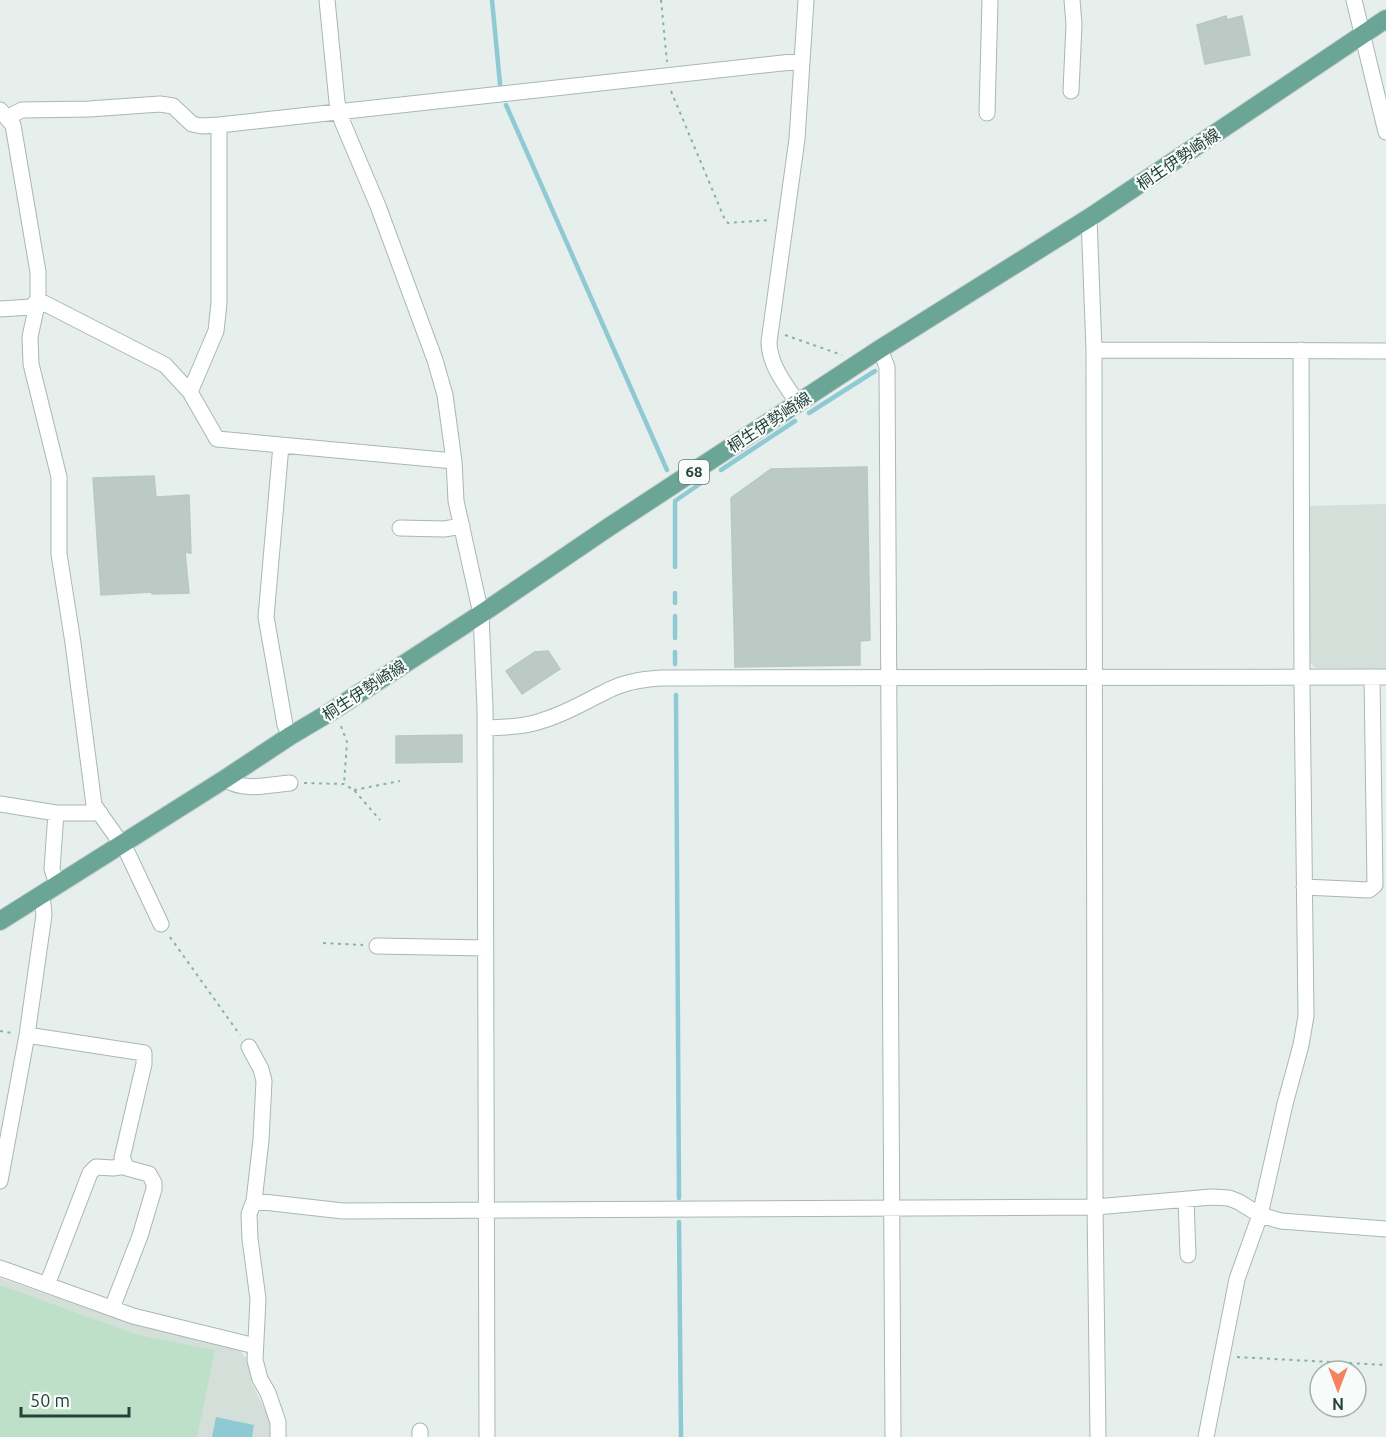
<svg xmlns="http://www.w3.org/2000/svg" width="1386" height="1437" font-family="Ubuntu,'Noto Sans JP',sans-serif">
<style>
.built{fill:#d4dfda}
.green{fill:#bfe0c8}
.water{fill:#8ec9d4}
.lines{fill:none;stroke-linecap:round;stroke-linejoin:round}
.stream{stroke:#8ec9d4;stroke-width:4.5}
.building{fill:#bbcac4;stroke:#b8c9c2;stroke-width:1.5}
.minor-casing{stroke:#a8b8b2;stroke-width:17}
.major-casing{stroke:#c2cac8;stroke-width:20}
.path{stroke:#86b3a5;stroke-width:2;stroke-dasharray:3 4.5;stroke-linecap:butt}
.minor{stroke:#fff;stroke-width:15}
.major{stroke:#6aa596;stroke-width:18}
.labels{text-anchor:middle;stroke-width:4.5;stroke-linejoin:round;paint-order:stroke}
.shield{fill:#f7fbf9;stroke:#637a73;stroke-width:1.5}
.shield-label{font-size:15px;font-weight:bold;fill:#24423a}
.street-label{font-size:16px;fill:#24423a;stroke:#f7fbf9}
</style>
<rect width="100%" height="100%" fill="#e6efeb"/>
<!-- built -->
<path class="built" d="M1386,504v165l-71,-1 -5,-6 -2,-156z
M0,1278l127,44 113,29 8,9 4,24 19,38v15h-271z"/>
<!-- green -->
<path class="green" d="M0,1285l138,50 77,15 -18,87h-197z"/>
<!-- water -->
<path class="water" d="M216,1417l38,8 -2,12h-40z"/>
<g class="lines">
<!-- stream -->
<path class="stream" d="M492,0l8,84
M506,105l161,365
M809,413l66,-42
M721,470l74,-49
M675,567v-66l29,-20
M675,593v10
M675,616v22
M675,652v12
M676,695l3,503
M679,1222l2,215"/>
</g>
<!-- building -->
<path class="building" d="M1226,16l1,4 15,-4 8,39 -45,9 -8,-39z
M867,467l3,173 -10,1v24l-125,2 -4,-169 40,-29z
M154,476l2,21 33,-2 2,58 -6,-1 4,41 -37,1v-2l-51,3 -8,-117z
M548,651l12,18 -38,25 -16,-23 29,-19z
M462,735v27l-66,1v-27z"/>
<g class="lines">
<defs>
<path id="minor" d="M327,0l10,102 5,19 36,85 57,154 10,35 9,66 2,40 25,113 4,94 2,729
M1354,0l32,132
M1071,91l3,-67 -2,-24
M0,110l13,15 25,147v28l-8,37 1,27 28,113v77l14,89 21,162 33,47 34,72
M987,113l3,-113
M8,117l14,-7 67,-1 71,-5 13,2 19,18 10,2 17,-1 582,-64
M1089,218l5,132 1,857 3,230
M0,309l31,-2 7,-7 127,65 25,27 27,47 237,22
M880,349l7,18 6,1070
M1094,350l292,1
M190,392l26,-61 3,-28v-178
M798,403c-12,-17 -29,-39 -29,-61l28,-203 9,-139
M281,445l-15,172 19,108 5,11
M400,528l44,1 18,-3
M485,728c20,-1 40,-1 59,-8 23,-7 42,-19 63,-29 17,-9 36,-12 54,-13l725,-1
M225,779c18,13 43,6 65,4
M0,804l56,9h44
M56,813l-4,56 5,15
M1304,887l65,3 6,-5 -3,-208
M377,946l108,2
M27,1035l117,18v11l-22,94 5,10 22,6 5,9v6l-14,47 -28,72
M249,1047l12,22 3,12 -3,59 -7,61 -5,13 1,25 8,60 -3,61 5,19 8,14 10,29v15
M0,1181l27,-146 17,-120 -1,-11 -5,-8
M1186,1199l2,56
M254,1201l89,10 752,-4 117,-10 17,1 10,4 21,13 21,6 105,8
M0,1268l133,48 122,30
M47,1285l43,-112 6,-6 17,1 12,-2
M420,1431v6
M1206,1437l31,-158 23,-64 25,-111 16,-59 5,-29 -4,-332 -1,-334"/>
<path id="major" d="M0,921l225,-142 65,-43 42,-25 149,-97 128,-87 271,-178 209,-131 297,-199"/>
</defs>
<!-- minor casing -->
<use href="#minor" class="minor-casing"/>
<!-- major casing -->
<use href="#major" class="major-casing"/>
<!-- path -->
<path class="path" d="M661,0l6,62
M671,91l54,129 3,3 42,-3
M785,335l57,20
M341,726l6,16 -3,42
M304,783l40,1 10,6 26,30
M354,790l46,-9
M170,937l70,98
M323,943l40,2
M0,1031l12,2
M1237,1357l149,8"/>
<!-- minor -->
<use href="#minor" class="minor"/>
<!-- major -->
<use href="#major" class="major"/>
</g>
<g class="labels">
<!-- shield labels -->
<rect class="shield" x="679" y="460" width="30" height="24" rx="4.5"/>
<g class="shield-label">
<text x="694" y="477">68</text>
</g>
<!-- street labels -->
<g class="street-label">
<text transform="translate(1178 159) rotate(-34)" y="6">桐生伊勢崎線</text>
<text transform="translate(769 422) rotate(-33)" y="6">桐生伊勢崎線</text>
<text transform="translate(364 690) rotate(-33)" y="6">桐生伊勢崎線</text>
</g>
</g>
<!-- north arrow -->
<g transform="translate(1338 1389) rotate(180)"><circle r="28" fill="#f7fbf9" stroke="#a3b1ad" stroke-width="1.5"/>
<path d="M0-4.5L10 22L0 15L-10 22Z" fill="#f4845f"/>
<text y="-9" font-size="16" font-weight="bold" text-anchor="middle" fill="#24423a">N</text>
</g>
<!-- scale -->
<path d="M21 1407v9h108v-9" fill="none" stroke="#24423a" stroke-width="3"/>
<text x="30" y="1407" font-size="18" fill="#24423a" stroke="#f7fbf9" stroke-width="4.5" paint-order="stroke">50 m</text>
</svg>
